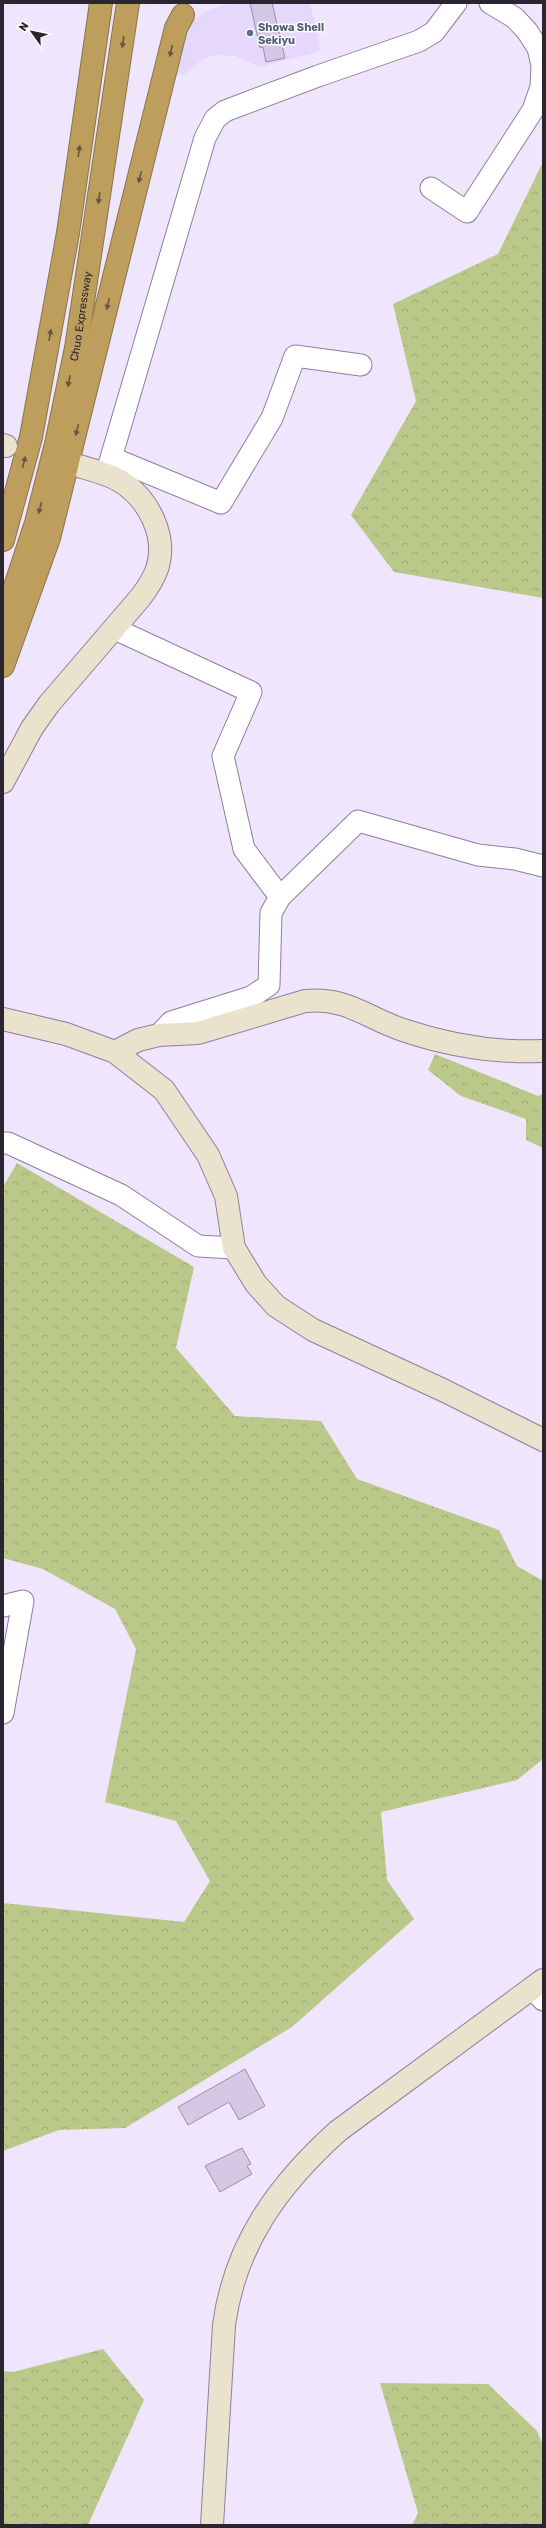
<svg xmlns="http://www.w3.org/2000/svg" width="546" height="2528" font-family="Rubik,sans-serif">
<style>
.built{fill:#e6d7fc}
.forest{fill:url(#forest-crowns)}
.building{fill:#d4c8e5;stroke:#9a8eaa}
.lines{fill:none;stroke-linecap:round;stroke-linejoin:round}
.street-casing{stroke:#8b809b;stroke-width:23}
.secondary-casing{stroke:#8b809b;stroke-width:24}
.highway-casing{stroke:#8a744d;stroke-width:24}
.street{stroke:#fff;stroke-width:21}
.secondary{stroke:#ebe2ce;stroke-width:22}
.highway{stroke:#bd9e5c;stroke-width:22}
.oneway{fill:#655542}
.service-dot{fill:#5c6f8a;stroke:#fff;stroke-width:1.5}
.labels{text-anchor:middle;stroke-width:3;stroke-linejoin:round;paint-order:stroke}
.service-label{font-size:11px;font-weight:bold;fill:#4e5e75;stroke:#fff;text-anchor:start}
.street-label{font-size:11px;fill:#2a2531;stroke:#fff}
</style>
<defs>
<pattern id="forest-crowns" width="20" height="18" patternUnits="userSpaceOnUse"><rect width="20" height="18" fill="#bac88a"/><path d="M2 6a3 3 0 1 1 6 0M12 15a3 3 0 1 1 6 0" fill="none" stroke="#a0ac78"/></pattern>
</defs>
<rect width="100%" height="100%" fill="#efe5fd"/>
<!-- built -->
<path class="built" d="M232,3h78l11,48 -61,16 -25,-11 -21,-1 -11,4 -19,16 -11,-1 5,-31 12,-20 17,-12z"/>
<!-- forest -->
<path class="forest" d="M543,162v436l-149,-26 -43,-57 65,-114 -23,-97 105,-50z
M435,1054l103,42 5,-2v54l-17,-8v-21l-65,-23 -33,-26z
M17,1163l177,104 -18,81 59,68 86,5 36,58 142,51 18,36 26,15v178l-26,21 -136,32 6,68 27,39 -122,108 -167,101 -66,2 -56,21v-248l181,19 26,-41 -34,-60 -71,-19 31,-153 -21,-40 -72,-40 -40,-11v-371z
M103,2349l41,51 -56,125h-85v-154l10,1z
M380,2383l108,1 49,47 6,14v80h-131l6,-12z"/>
<!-- building -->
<path class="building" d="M250,3h22l13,55 -19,4 -3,-15 -3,1z
M245,2069l20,37 -26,14 -10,-18 -41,23 -10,-18z
M242,2148l9,16 -4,2 5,8 -32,18 -15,-26z"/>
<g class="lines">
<defs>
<path id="street" d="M431,188l36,24 66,-102 8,-23 1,-22 -4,-17 -11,-17 -12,-13 -25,-15
M112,458l109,45 51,-85 23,-62 66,9
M106,475l99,-337 10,-19 10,-8 93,-35 101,-35 15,-9 22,-29
M115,629l136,63 -28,64 21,93 36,48
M159,1035l12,-13 80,-25 18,-12 2,-72 9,-16 78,-76 120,34 37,4 28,7
M3,1143h5l113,52 77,51 36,2
M3,1606l20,-5 -20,112
M532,1988l11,12"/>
<path id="secondary" d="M3,445l3,1
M3,782l29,-54 17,-24 91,-106c7,-9 13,-18 17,-29 11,-33 -9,-71 -37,-88 -12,-7 -28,-11 -41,-15
M3,1019l63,15 49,18 49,38 44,65 18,41 8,52 22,36 20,22 37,24 132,61 98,49
M115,1052l23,-12 21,-5 39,-2 107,-32c42,-4 62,17 98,29 44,15 93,23 140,21
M212,2525l12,-200c11,-81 54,-140 114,-194l205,-151"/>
<g id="highway">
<path d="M3,540l28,-103 37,-204 33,-230"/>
<path id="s1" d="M3,623l33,-100 20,-79 20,-96 52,-345"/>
<path d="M3,666l46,-128 127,-510 7,-13"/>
</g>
</defs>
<!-- street casing -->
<use href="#street" class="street-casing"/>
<!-- secondary casing -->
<use href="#secondary" class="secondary-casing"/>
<!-- highway casing -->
<use href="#highway" class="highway-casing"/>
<!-- street -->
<use href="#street" class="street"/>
<!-- secondary -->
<use href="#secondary" class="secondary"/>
<!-- highway -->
<use href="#highway" class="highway"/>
</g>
<!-- one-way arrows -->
<defs><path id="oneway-solid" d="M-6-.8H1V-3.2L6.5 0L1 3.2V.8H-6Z"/></defs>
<g class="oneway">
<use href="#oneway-solid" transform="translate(123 42) rotate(98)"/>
<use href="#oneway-solid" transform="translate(171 51) rotate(103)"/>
<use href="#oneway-solid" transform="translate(79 151) rotate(-82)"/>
<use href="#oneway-solid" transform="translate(140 177) rotate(104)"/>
<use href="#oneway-solid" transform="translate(99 198) rotate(98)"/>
<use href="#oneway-solid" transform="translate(108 304) rotate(104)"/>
<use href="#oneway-solid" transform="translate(50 335) rotate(-80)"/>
<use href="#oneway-solid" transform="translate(69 381) rotate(101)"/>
<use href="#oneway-solid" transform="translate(77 430) rotate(104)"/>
<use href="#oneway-solid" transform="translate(24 462) rotate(-76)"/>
<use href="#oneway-solid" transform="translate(40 508) rotate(104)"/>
</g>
<!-- markers -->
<circle class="service-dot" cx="250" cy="33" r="4"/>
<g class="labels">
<!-- service labels -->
<g class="service-label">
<text x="258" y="31">Showa Shell<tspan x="258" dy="13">Sekiyu</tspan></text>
</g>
<!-- street labels -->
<g class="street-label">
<text dy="4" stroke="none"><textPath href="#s1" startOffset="317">Chuo Expressway</textPath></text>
</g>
</g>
<!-- border -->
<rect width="546" height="2528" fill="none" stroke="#2a2531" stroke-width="8"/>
<!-- north arrow -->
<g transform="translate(32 32) rotate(303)" stroke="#ffffff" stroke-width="3" paint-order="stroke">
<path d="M0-3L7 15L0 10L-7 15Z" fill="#2a2531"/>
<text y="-6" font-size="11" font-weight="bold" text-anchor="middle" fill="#2a2531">N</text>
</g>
</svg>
